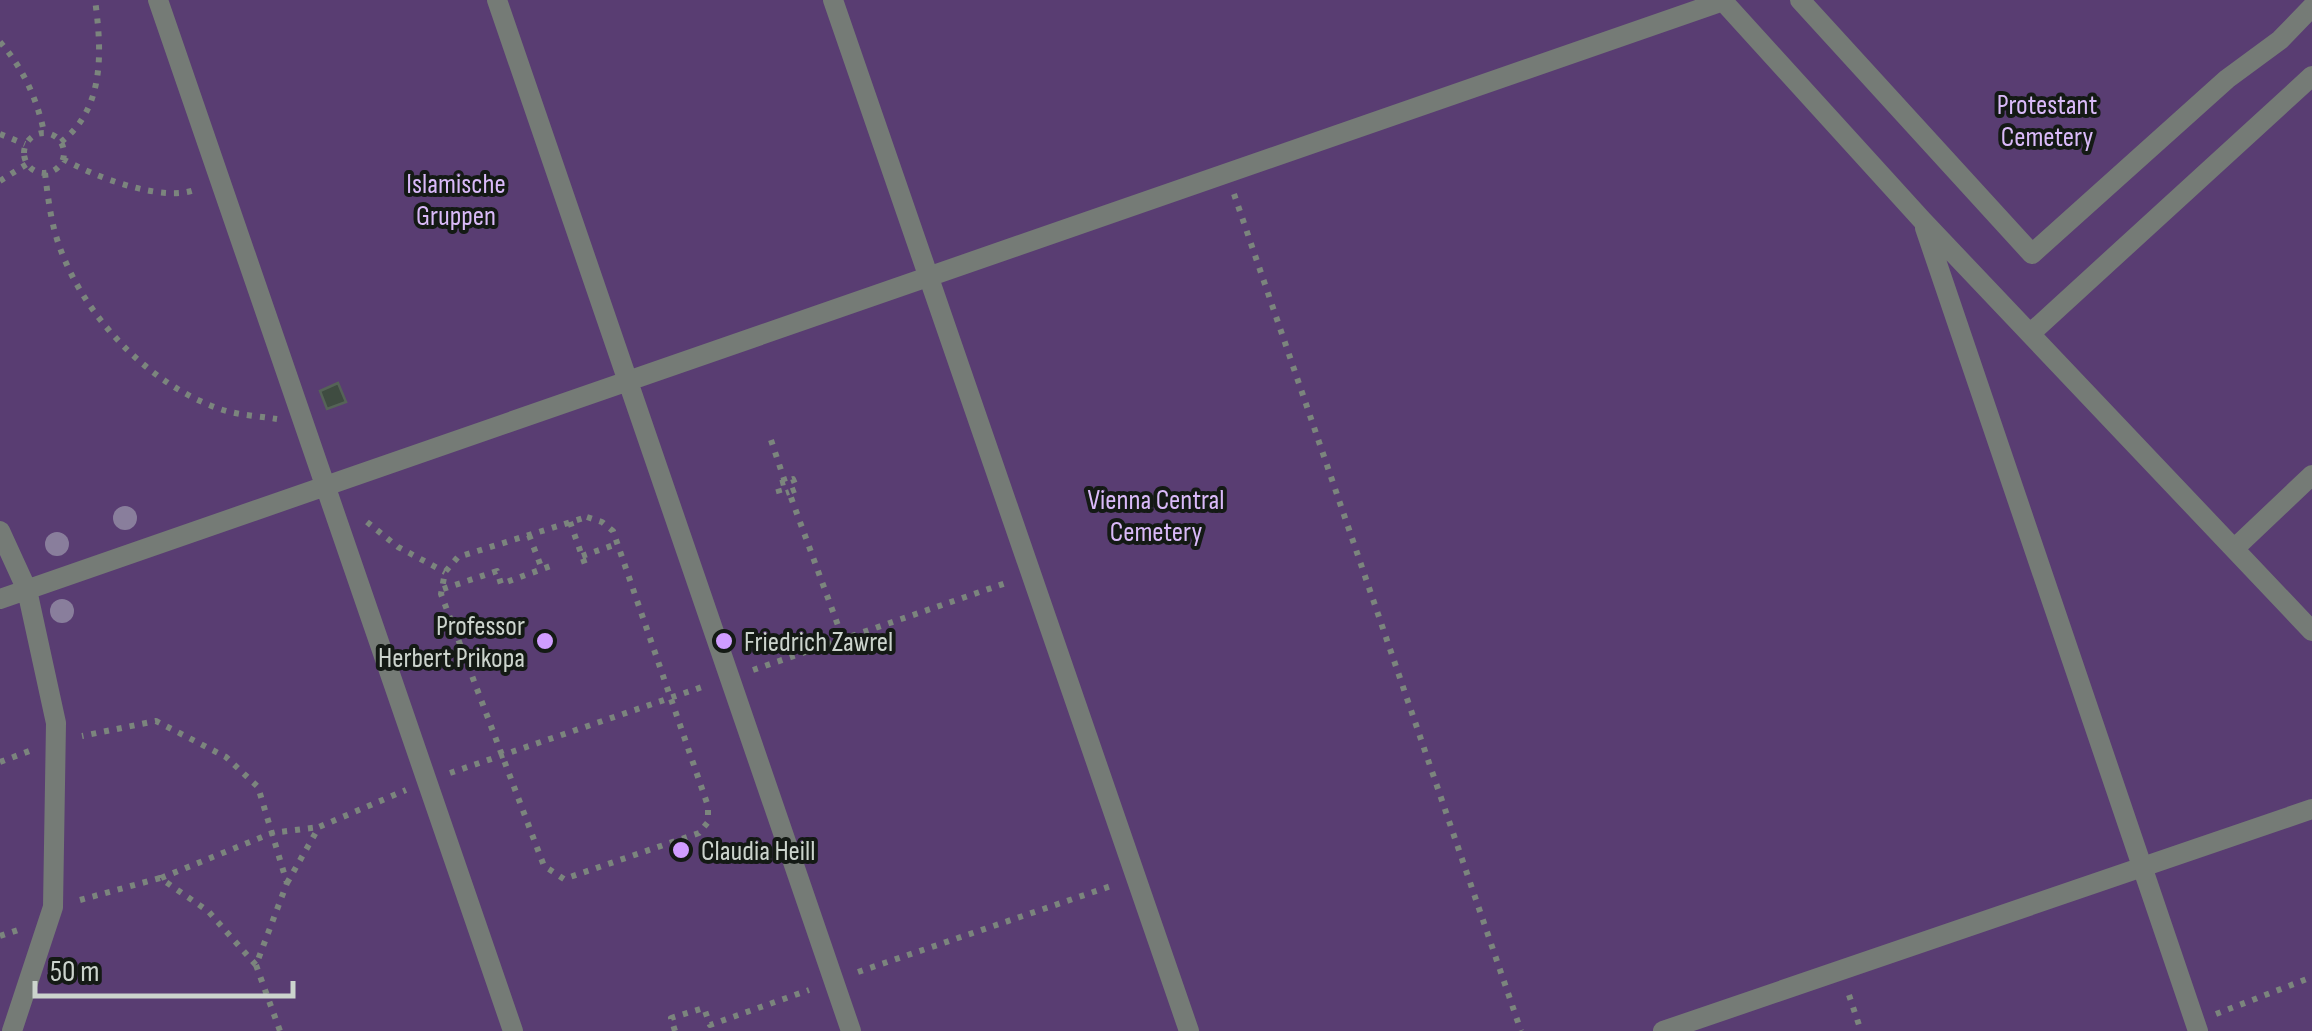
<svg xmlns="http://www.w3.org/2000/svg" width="2312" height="1031" font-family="'Sofia Sans Condensed',sans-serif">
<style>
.green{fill:#593d72}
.building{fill:#3f4c41;stroke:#556357;stroke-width:2.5}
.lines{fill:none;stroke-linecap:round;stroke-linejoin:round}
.path{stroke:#7b857d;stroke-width:6;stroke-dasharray:5 8;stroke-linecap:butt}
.lane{stroke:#757b76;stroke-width:20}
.tree{fill:#897e9c}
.poi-dot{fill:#d09dff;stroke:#141a15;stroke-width:4}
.labels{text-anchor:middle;stroke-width:8;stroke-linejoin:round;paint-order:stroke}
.park-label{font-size:28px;fill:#dabaf9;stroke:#141a15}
.poi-label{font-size:28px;fill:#ccd4cd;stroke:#141a15;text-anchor:start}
</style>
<rect width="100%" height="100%" fill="#27342a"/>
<!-- green -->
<path class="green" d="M0,0h2312v1031h-2312z"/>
<!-- building -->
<path class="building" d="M338,383l8,19 -19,7 -7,-18z"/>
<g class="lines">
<!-- path -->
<path class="path" d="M0,42c23,26 37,57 44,90
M24 153a20 20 0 1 1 40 0a20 20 0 1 1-40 0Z
M0,134l25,10
M61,142c44,-34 41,-91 34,-142
M63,159c30,17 103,46 136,29
M45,173c3,25 6,51 15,75 25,69 88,135 157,160 19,7 41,8 60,11
M0,181l27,-17
M1234,194l287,837
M771,440l14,42 8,-3 4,10 -8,3 54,147
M785,482l-8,2 3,11 9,-3
M587,517l15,5 11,9 95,275v16l-9,11 -135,46 -20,-13 -103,-272 4,-22 13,-15z
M367,522l31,25 47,25
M570,522l17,48
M529,535l13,34
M582,556l35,-12
M443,589l54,-18 4,13 55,-20
M753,670l253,-87
M0,762l32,-12
M450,773l258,-88
M161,878l111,-45 47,-6
M287,883l32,-56 87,-37
M80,900l80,-22 48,33 48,54 31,-82 -29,-96 -32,-30 -70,-36 -74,15
M0,936l18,-6
M256,965l24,66
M858,972l253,-86
M1849,995l12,36
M2216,1014l96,-37
M675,1031l-4,-13 33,-10 6,17 99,-35"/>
<!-- lane -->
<path class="lane" d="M158,0l355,1031
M497,0l354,1031
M833,0l356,1031
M1722,0l200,220 390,411
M1800,0l232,254 195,-175 53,-39 32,-33
M1925,228l273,803
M2032,332l280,-256
M0,531l27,59 29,133 -3,184 -41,124
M2235,548l77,-73
M0,599l1723,-598
M1663,1031l649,-222"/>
</g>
<!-- trees -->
<g class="tree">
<circle cx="125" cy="518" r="12"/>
<circle cx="57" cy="544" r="12"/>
<circle cx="62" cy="611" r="12"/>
</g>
<!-- markers -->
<g class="poi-dot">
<circle cx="545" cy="641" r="10"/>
<circle cx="724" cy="641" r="10"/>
<circle cx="681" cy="850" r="10"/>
</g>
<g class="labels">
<!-- park labels -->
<g class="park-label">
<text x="2047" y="114">Protestant<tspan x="2047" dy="32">Cemetery</tspan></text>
<text x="456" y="193">Islamische<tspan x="456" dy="32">Gruppen</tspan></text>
<text x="1156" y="509">Vienna Central<tspan x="1156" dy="32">Cemetery</tspan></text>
</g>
<!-- poi labels -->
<g class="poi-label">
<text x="525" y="635" text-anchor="end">Professor<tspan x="525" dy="32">Herbert Prikopa</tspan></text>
<text x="744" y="651">Friedrich Zawrel</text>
<text x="701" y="860">Claudia Heill</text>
</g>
</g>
<!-- scale -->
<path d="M35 981v15h258v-15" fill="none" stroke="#ccd4cd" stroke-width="5"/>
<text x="50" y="981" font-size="30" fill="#ccd4cd" stroke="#141a15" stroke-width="8" paint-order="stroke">50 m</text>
</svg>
